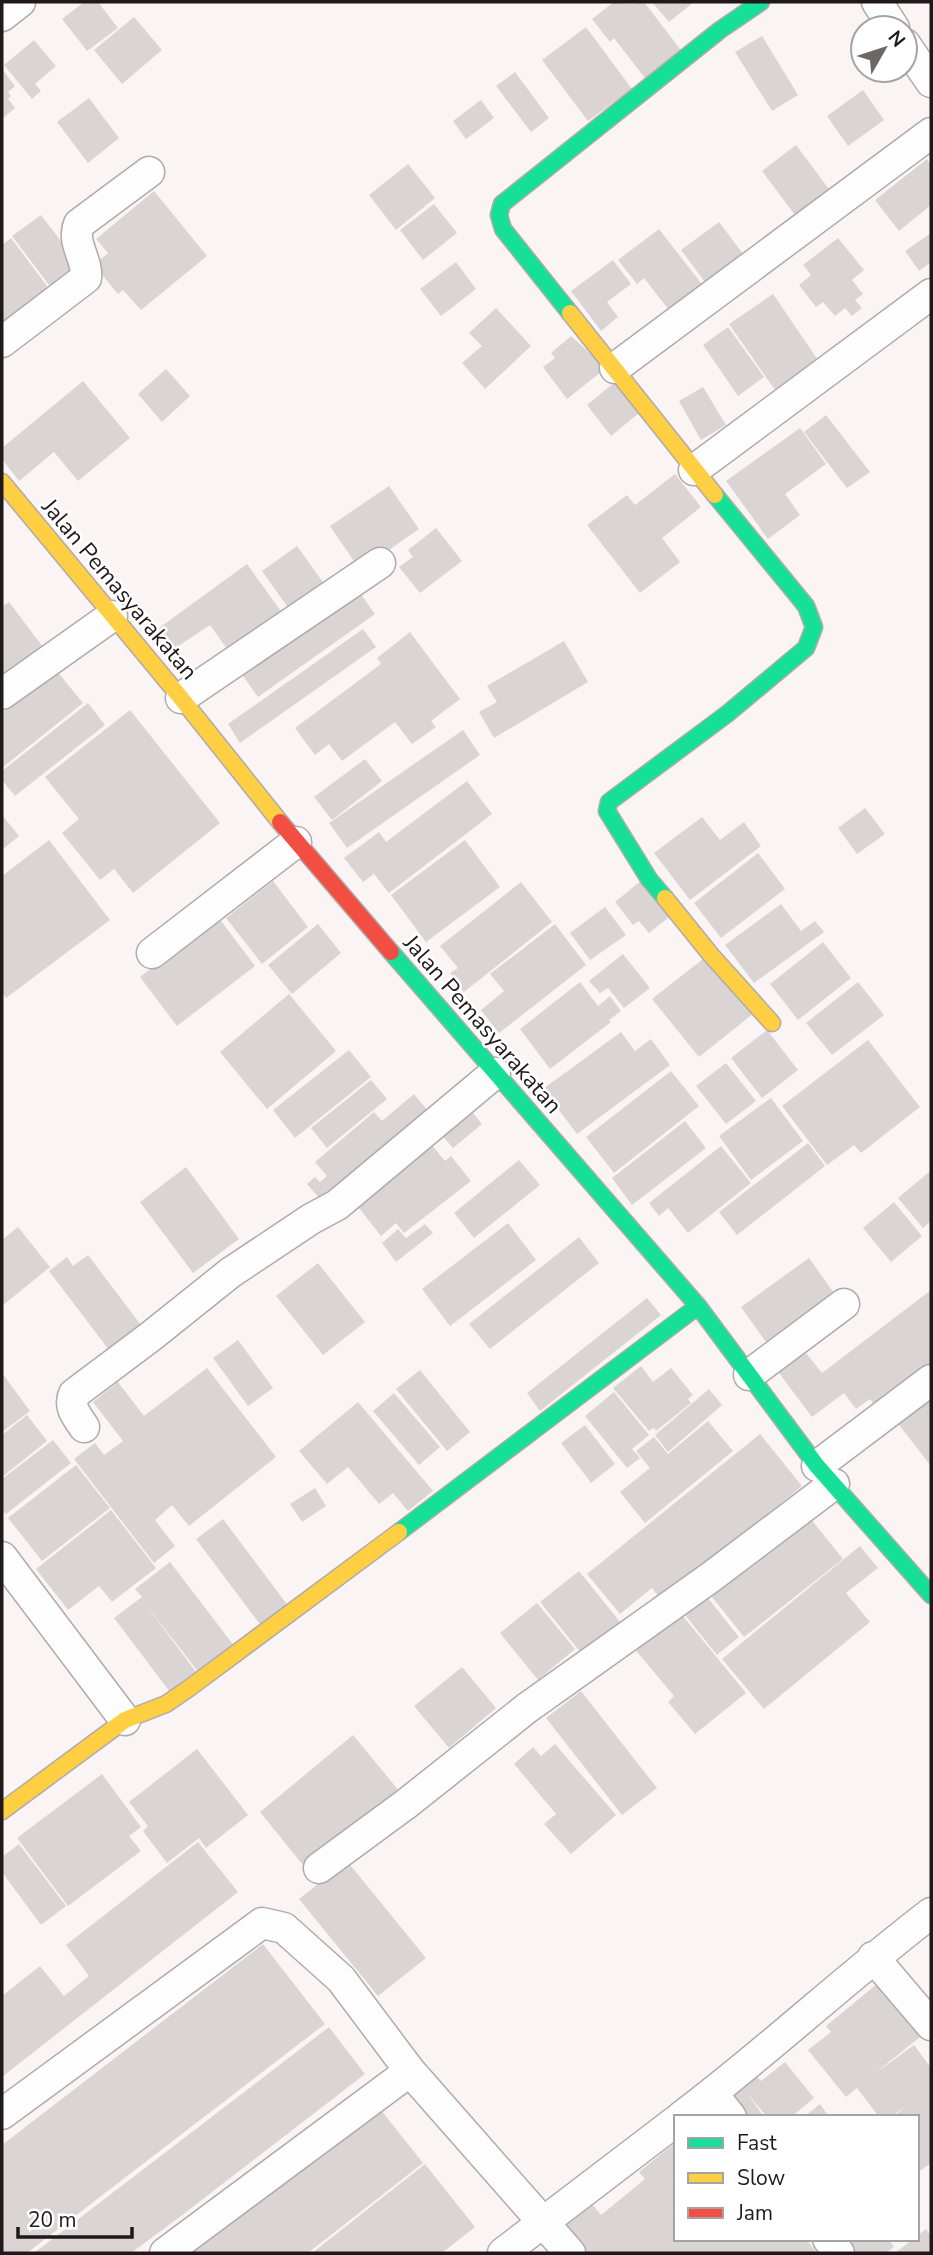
<svg xmlns="http://www.w3.org/2000/svg" width="933" height="2255" font-family="'Nunito Sans',sans-serif">
<style>
.building{fill:#dbd4d5}
.lines{fill:none;stroke-linecap:round;stroke-linejoin:round}
.street-casing{stroke:#b0aaab;stroke-width:33}
.fast-casing{stroke:#b0aaab;stroke-width:19}
.slow-casing{stroke:#b0aaab;stroke-width:19}
.jam-casing{stroke:#b0aaab;stroke-width:19}
.street{stroke:#fefdfe;stroke-width:30}
.fast{stroke:#16e098;stroke-width:16}
.slow{stroke:#ffcf43;stroke-width:16}
.jam{stroke:#f24e42;stroke-width:16}
.labels{text-anchor:middle;stroke-width:5;stroke-linejoin:round;paint-order:stroke}
.street-label{font-size:23px;fill:#20191b;stroke:#fff}
</style>
<rect width="100%" height="100%" fill="#fbf4f5"/>
<!-- building -->
<path class="building" d="M84,2h14l20,26 -31,23 -25,-32z
M614,2l17,2 13,-2 40,52 -36,28 -34,-44 -4,4 -18,-23z
M652,2h42l-25,20z
M134,17l28,33 -40,34 -28,-34z
M586,27l46,62 -44,32 -46,-61z
M762,36l36,59 -26,16 -37,-59z
M34,40l22,26 -21,18 6,7 -9,8 -28,-34z
M2,69l13,17 -7,6 3,4 -3,3 7,9 -13,11z
M515,72l34,46 -18,14 -35,-46z
M863,90l21,30 -36,26 -21,-30z
M89,98l30,40 -31,25 -31,-41z
M481,100l13,18 -28,21 -13,-18z
M796,145l36,48 -34,26 -36,-48z
M927,159l4,6v40l-32,26 -24,-31z
M408,164l27,34 -39,32 -27,-35z
M154,191l53,65 -66,54 -18,-20 -5,4 -24,-29 14,-12 -12,-14z
M434,204l23,29 -34,27 -23,-30z
M41,215l43,56 -29,22 -43,-57z
M719,222l24,32 -38,28 -24,-32z
M659,229l49,63 -33,26 -31,-40 -7,6 -19,-24z
M931,233v29l-12,9 -14,-20z
M11,238l39,52 -48,38v-83z
M838,238l26,32 -12,10 11,14 -8,6 7,8 -10,8 -7,-8 -10,8 -12,-14 -7,5 -17,-22 12,-10 -8,-10z
M613,260l18,24 -24,18 11,15 -17,14 -30,-40z
M456,262l20,27 -35,27 -21,-27z
M773,294l45,66 -43,30 -46,-66z
M496,308l35,38 -46,43 -23,-26 20,-17 -13,-13z
M728,327l36,50 -26,19 -35,-51z
M571,336l35,32 -39,31 -24,-32 12,-9 -4,-5z
M166,369l24,27 -28,26 -24,-28z
M83,381l47,57 -52,43 -24,-29 -35,29 -17,-22v-11z
M615,382l24,31 -28,23 -24,-31z
M703,387l23,38 -25,15 -22,-39z
M826,415l44,57 -23,16 -43,-56z
M800,428l26,36 -41,30 15,21 -32,24 -42,-58z
M675,474l26,33 -39,31 18,24 -40,31 -53,-68 40,-30 8,10z
M389,486l30,43 -59,41 -30,-44z
M436,528l26,33 -42,32 -21,-26 14,-10 -5,-7z
M297,546l33,46 -36,24 -32,-45z
M247,564l41,57 -54,38 -24,-34 -36,24 -15,-21z
M358,590l17,24 -117,83 -17,-24z
M9,602l40,53 -47,37v-85z
M363,629l13,18 -136,96 -12,-19z
M410,632l50,67 -29,22 5,6 -24,17 -17,-22 -53,39 -13,-17 -14,11 -20,-27 86,-64 -4,-6z
M564,641l24,41 -94,56 -15,-26 18,-10 -10,-16z
M56,670l27,33 -81,65v-55z
M88,703l17,22 -90,71 -13,-16v-9z
M130,710l90,113 -87,70 -19,-24 -14,11 -38,-47 17,-14 -34,-42z
M463,730l17,25 -133,93 -18,-25z
M365,759l17,22 -50,39 -18,-23z
M467,781l25,33 -103,79 -15,-19 -11,8 -19,-24 35,-26 7,10z
M865,808l20,26 -28,20 -19,-26z
M2,815l17,21 -17,14z
M702,817l18,23 24,-18 17,24 -71,54 -36,-47z
M49,840l61,80 -104,78 -4,-6v-116z
M465,840l35,47 -74,55 -35,-47z
M758,853l27,36 -64,49 -27,-35z
M642,880l31,34 -24,19 -10,-12 -6,4 -18,-23z
M273,881l35,46 -46,37 -36,-46z
M521,882l31,40 -88,70 -14,-19 8,-5 -18,-22z
M781,904l20,27 14,-10 9,11 -70,51 -29,-38z
M605,907l21,28 -36,25 -20,-27z
M218,917l37,49 -78,60 -37,-49z
M318,924l23,29 -49,41 -24,-29z
M555,924l31,41 -87,68 -18,-23 23,-19 -14,-17z
M823,942l28,36 -53,42 -28,-36z
M623,954l27,34 -26,20 -16,-20 -8,5 -11,-12z
M708,955l46,58 -55,44 -47,-58z
M580,982l18,24 12,-10 11,15 -12,9 2,2 -61,47 -30,-40z
M858,982l26,33 -52,40 -26,-32z
M289,994l47,57 -69,58 -47,-57z
M767,1030l31,40 -36,28 -31,-40z
M621,1032l14,19 16,-12 19,26 -93,69 -34,-45z
M868,1040l52,67 -59,46 -7,-8 -27,20 -45,-59z
M349,1050l22,27 -76,61 -22,-28z
M726,1063l30,38 -30,23 -30,-38z
M671,1071l28,35 -85,67 -28,-36z
M371,1080l16,19 -60,49 -16,-20z
M414,1094l20,24 -107,89 -20,-23 8,-7 5,5 7,-6 -12,-14 59,-50 8,9z
M771,1098l32,43 -52,39 -32,-44z
M468,1107l14,17 -29,24 -14,-16z
M685,1121l21,27 -74,57 -20,-27z
M808,1143l17,23 -88,69 -18,-23z
M431,1144l14,17 6,-5 20,25 -67,52 -8,-10 -15,13 -26,-33z
M721,1146l30,37 -63,50 -20,-25 -9,8 -10,-13z
M519,1160l21,25 -66,53 -20,-25z
M186,1167l53,72 -46,34 -53,-71z
M929,1172l2,3v46l-8,7 -25,-30z
M894,1202l28,34 -31,26 -28,-34z
M508,1223l28,37 -86,66 -28,-37z
M425,1224l8,9 -37,29 -14,-19 16,-14 8,9z
M18,1227l32,40 -48,39v-66z
M579,1237l20,26 -109,86 -21,-25z
M88,1255l56,74 -32,25 -63,-83 18,-14 6,9z
M809,1258l32,45 -68,49 -32,-45z
M318,1263l47,59 -42,33 -47,-59z
M931,1290v79l-53,41 -8,-11 -14,10 -12,-16 -32,24 -33,-44 27,-20 16,20z
M647,1298l14,17 -121,96 -13,-18z
M238,1340l35,48 -25,18 -35,-48z
M641,1366l12,16 18,-14 22,27 -5,4 3,4 -35,28 -2,-3 -5,3 -36,-43z
M207,1368l69,89 -87,69 -17,-21 -17,15 20,26 -21,17 -80,-104 21,-16 9,12 19,-14 -30,-39 25,-20 26,34z
M420,1370l50,62 -23,19 -51,-62z
M2,1373l28,38 -28,21z
M709,1389l13,16 -54,47 -13,-17z
M614,1392l35,43 -17,14 8,9 -13,10 -42,-52z
M394,1393l46,54 -21,18 -46,-54z
M931,1394v72l-35,-45z
M358,1402l75,89 -25,20 -15,-18 -14,11 -31,-37 -21,17 -28,-33z
M27,1415l20,26 -45,36v-42z
M708,1421l25,30 -88,72 -25,-31 30,-24 -14,-17 18,-14 14,17z
M585,1425l30,39 -24,19 -30,-40z
M760,1434l42,52 -141,114 -9,-12 -32,26 -33,-40z
M53,1440l18,23 -65,51 -4,-5v-30z
M76,1465l34,43 -68,53 -34,-43z
M315,1488l11,18 -24,16 -12,-18z
M111,1510l45,58 -44,34 -13,-16 -31,24 -32,-41z
M806,1513l37,46 -99,78 -36,-45z
M223,1519l66,88 -27,20 -66,-88z
M860,1546l18,22 -32,25 24,29 -106,87 -42,-50z
M170,1562l65,85 -35,27 -57,-73 56,75 -26,20 -59,-78 28,-21 -7,-8z
M579,1571l45,56 -39,31 -45,-56z
M704,1593l35,44 -22,18 -36,-45z
M537,1603l38,46 -37,31 -38,-47z
M678,1610l68,83 -51,41 -27,-32 6,-6 -41,-49z
M462,1667l34,41 -47,40 -35,-42z
M581,1691l76,97 -35,27 -76,-97z
M353,1735l47,57 -93,78 -47,-58z
M555,1744l61,71 -45,39 -27,-30 12,-10 -42,-50 19,-17 8,9z
M197,1749l51,66 -42,33 -7,-10 -32,25 -24,-32 5,-5 -19,-24z
M102,1774l39,53 -12,9 12,15 -73,55 -51,-68z
M198,1842l40,50 -236,185v-81l38,-30 24,30 25,-20 -23,-31z
M19,1844l47,62 -25,19 -39,-53v-15z
M347,1861l79,97 -48,38 -79,-97z
M263,1944l62,80 -298,229h-25v-108z
M877,1984l43,53 -46,37 40,-29 17,23v95l-14,10v-56h-24l15,-13 -17,13h-12l-22,-29 -11,9 -38,-47 23,-18 -5,-6z
M329,2027l36,47 -184,142 -50,37h-97z
M785,2062l29,36 -23,19h-24l-20,-24 17,24h-24l-18,-23 32,-21 7,8z
M373,2100l50,63 -115,90h-129z
M820,2104l9,13h-25z
M676,2142v97h130l11,14h-230l-29,-37 27,-21 16,20 44,-36 -6,-7z
M425,2164l50,63 -33,26h-130z
M926,2229l5,7v17h-36l18,-14h4v-3z
M843,2239h45l6,8 -8,6h-31z"/>
<g class="lines">
<defs>
<path id="street" d="M877,2l17,26
M2,16l18,-14
M905,44l26,38
M2,342l84,-64c2,-19 -15,-35 -7,-54l70,-52
M615,368l316,-235
M694,470l237,-176
M2,694l110,-78
M181,698l199,-135
M152,953l144,-111
M749,1375l95,-71
M84,1427c-7,-11 -16,-20 -10,-33l76,-57 80,-64 81,-54 26,-14 158,-132
M817,1466l114,-86
M2,1557l123,163
M319,1868l87,-64 121,-96 184,-131 123,-93
M873,1957l58,68
M712,2093l19,24
M2,2114l260,-191 22,5 57,51 69,92 160,182
M681,2117c86,-65 165,-139 250,-204
M828,2239l11,14
M165,2253l245,-182
M503,2253l173,-132"/>
<path id="fast" d="M570,313l-67,-84 -4,-14 3,-11 218,-174 41,-28
M665,898l-16,-19 -42,-68 2,-9 118,-88 79,-66 8,-21 -8,-21 -91,-111
M391,952l307,354 119,160 114,129
M399,1532l299,-226"/>
<path id="slow" d="M570,313l145,182
M2,482l179,216 99,124
M665,898l46,57 61,68
M2,1811l123,-91 41,-16 22,-15 211,-157"/>
<path id="jam" d="M280,822l111,130"/>
</defs>
<!-- street casing -->
<use href="#street" class="street-casing"/>
<!-- fast casing -->
<use href="#fast" class="fast-casing"/>
<!-- slow casing -->
<use href="#slow" class="slow-casing"/>
<!-- jam casing -->
<use href="#jam" class="jam-casing"/>
<!-- street -->
<use href="#street" class="street"/>
<!-- fast -->
<use href="#fast" class="fast"/>
<!-- slow -->
<use href="#slow" class="slow"/>
<!-- jam -->
<use href="#jam" class="jam"/>
</g>
<g class="labels">
<!-- street labels -->
<g class="street-label">
<text transform="translate(120 589) rotate(50)" y="8">Jalan Pemasyarakatan</text>
<text transform="translate(483 1024) rotate(49)" y="8">Jalan Pemasyarakatan</text>
</g>
</g>
<!-- border -->
<rect width="933" height="2255" fill="none" stroke="#20191b" stroke-width="7"/>
<!-- legend -->
<rect x="674" y="2115" width="245" height="126" fill="#ffffff" stroke="#a6a3a4" stroke-width="2"/>
<rect x="688" y="2138" width="35" height="10" fill="#16e098" stroke="#a6a3a4" stroke-width="2"/>
<text x="737" y="2150" font-size="21" fill="#20191b">Fast</text>
<rect x="688" y="2173" width="35" height="10" fill="#ffcf43" stroke="#a6a3a4" stroke-width="2"/>
<text x="737" y="2185" font-size="21" fill="#20191b">Slow</text>
<rect x="688" y="2208" width="35" height="10" fill="#f24e42" stroke="#a6a3a4" stroke-width="2"/>
<text x="737" y="2220" font-size="21" fill="#20191b">Jam</text>
<!-- north arrow -->
<g transform="translate(884 49) rotate(51)"><circle r="33" fill="#ffffff" stroke="#a6a3a4" stroke-width="2"/>
<path d="M0-5L12 26L0 18L-12 26Z" fill="#6d6667"/>
<text y="-10" font-size="19" font-weight="bold" text-anchor="middle" fill="#20191b">N</text>
</g>
<!-- scale -->
<path d="M18 2227v10h114v-10" fill="none" stroke="#20191b" stroke-width="3.5"/>
<text x="28" y="2227" font-size="21" fill="#20191b" stroke="#ffffff" stroke-width="5" paint-order="stroke">20 m</text>
</svg>
